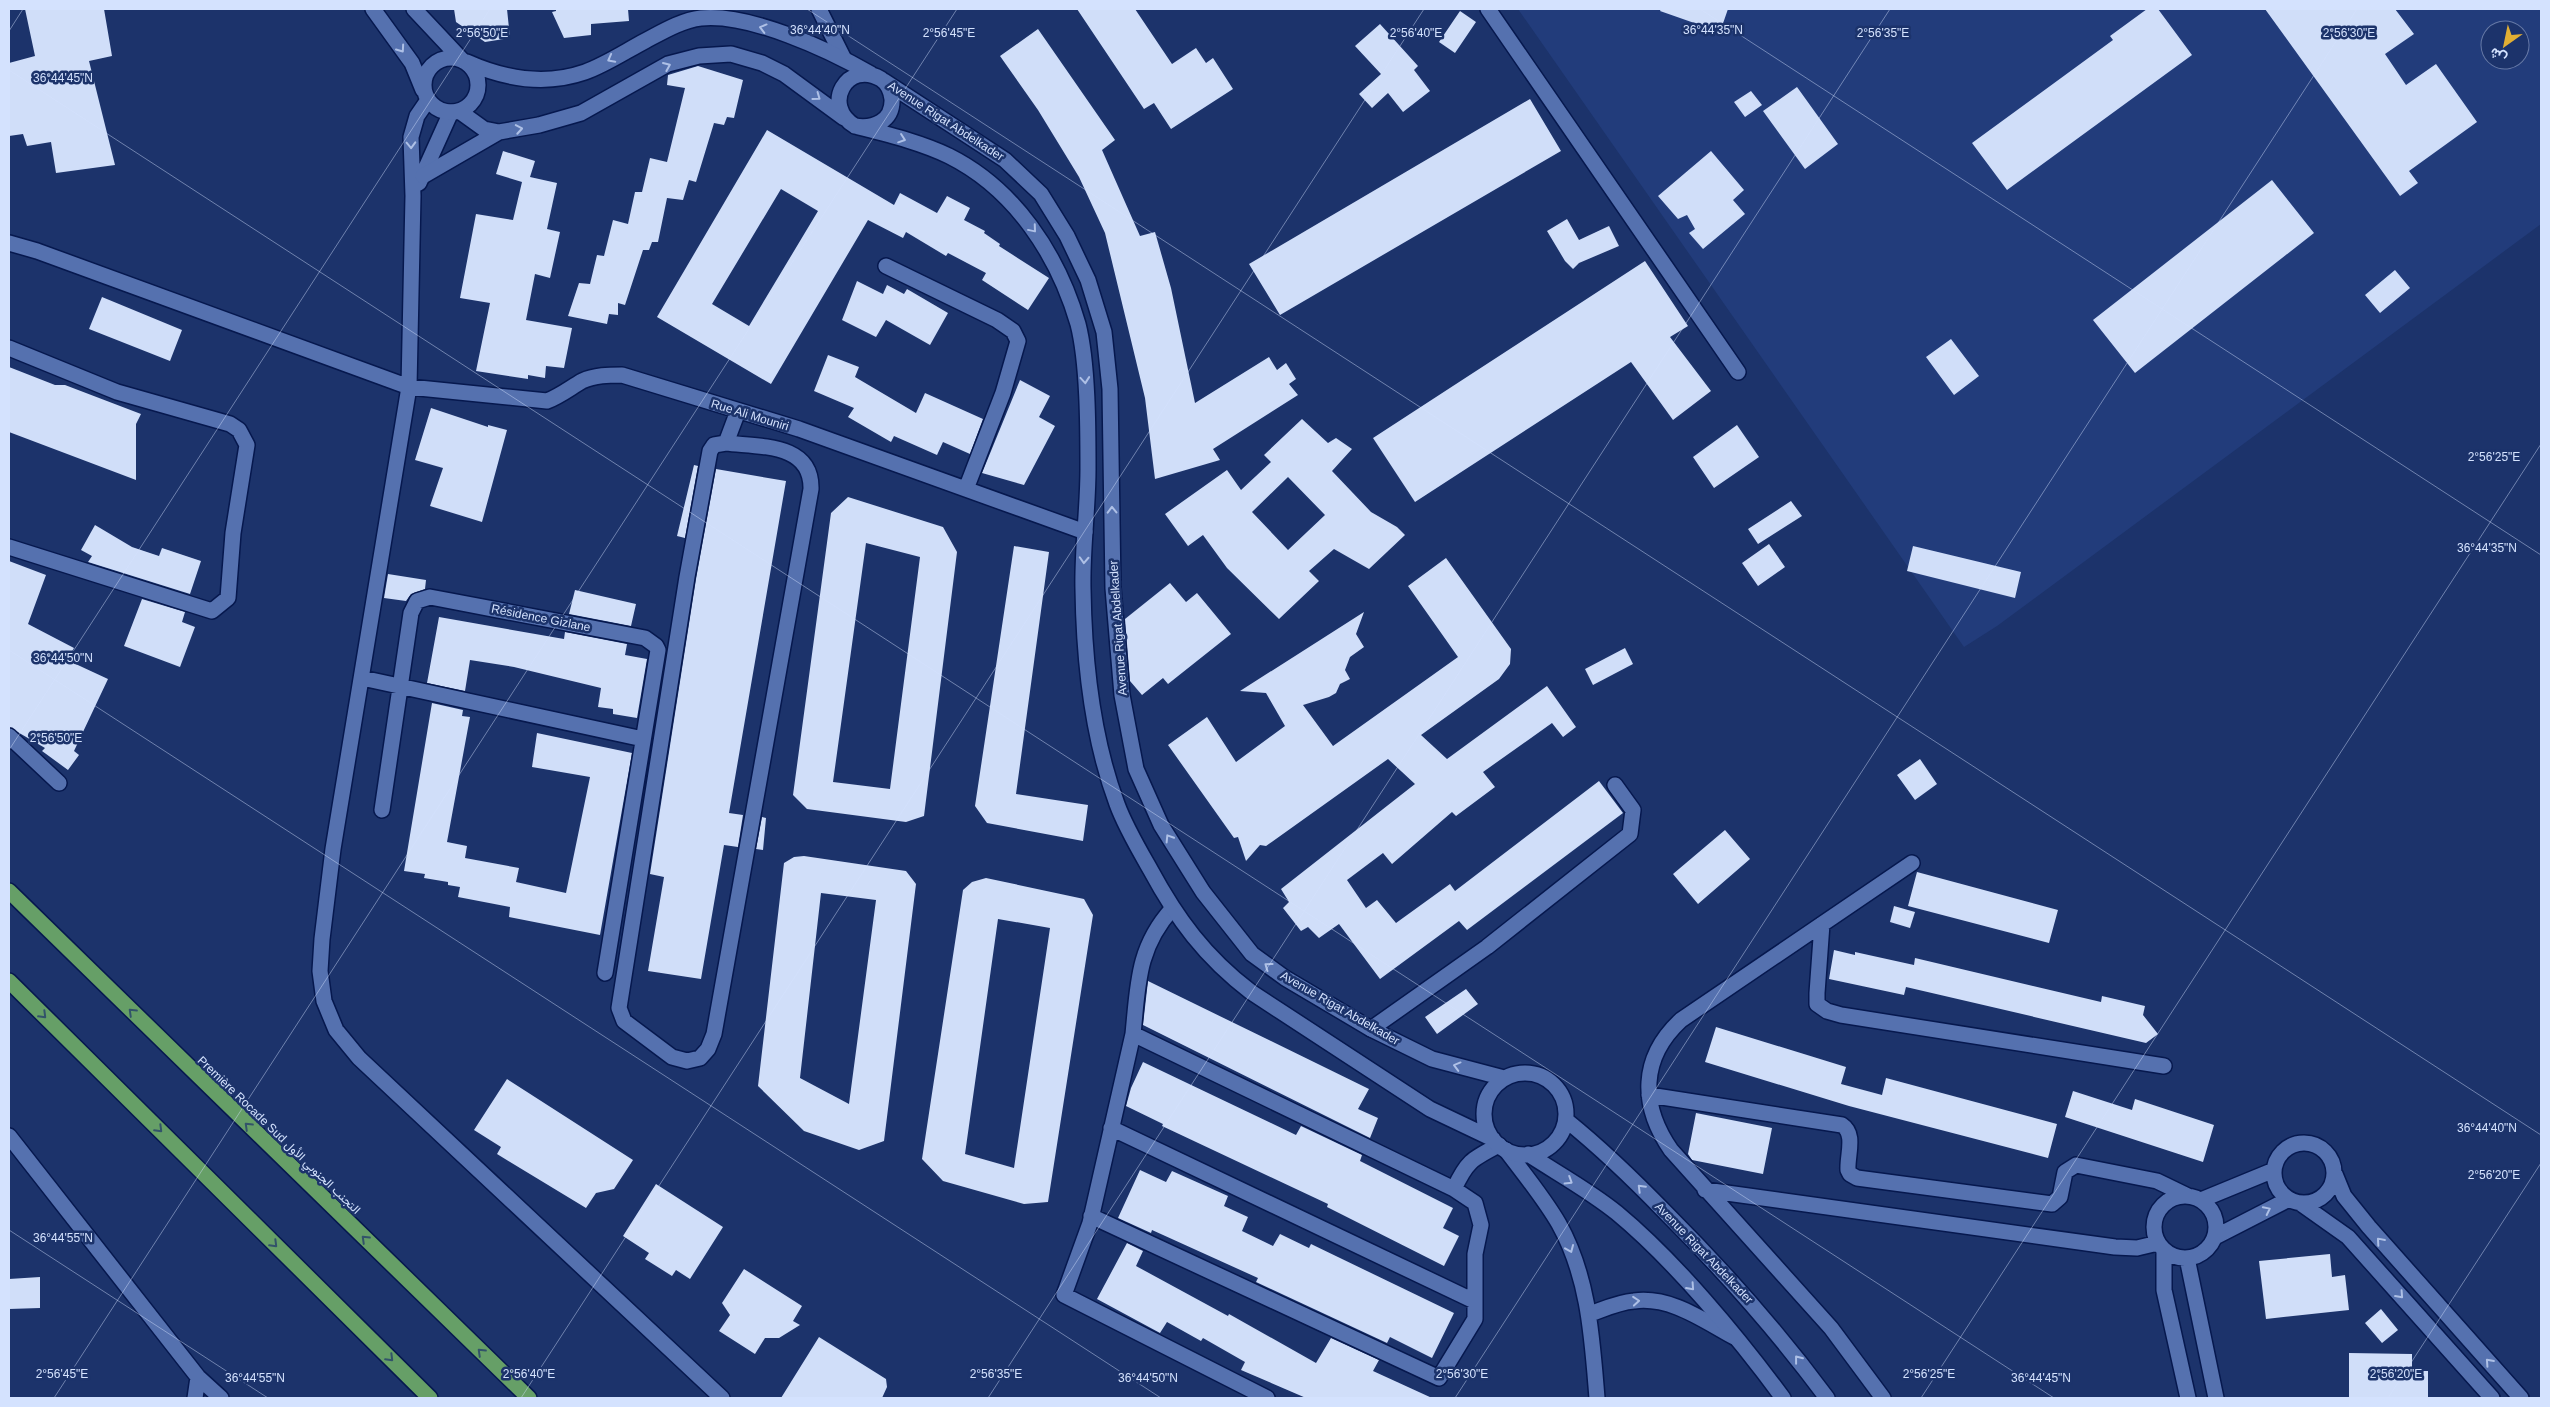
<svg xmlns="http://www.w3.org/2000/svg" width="2550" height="1407" font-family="Helvetica,Vazirmatn,sans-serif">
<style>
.built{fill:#223c7b;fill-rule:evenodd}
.building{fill:#d0def9;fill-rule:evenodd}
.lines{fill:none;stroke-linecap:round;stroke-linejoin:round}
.minor-casing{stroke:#06184e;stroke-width:18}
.tertiary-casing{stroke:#06184e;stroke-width:18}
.motorway-casing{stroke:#06184e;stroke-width:18}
.minor{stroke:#5571af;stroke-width:15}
.tertiary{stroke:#5571af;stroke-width:15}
.motorway{stroke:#669f67;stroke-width:15}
.oneway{stroke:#aec0e6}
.oneway2{stroke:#32536a}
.ticks{fill:none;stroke:#d4e2fe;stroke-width:1;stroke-opacity:0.45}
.labels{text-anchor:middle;stroke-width:5;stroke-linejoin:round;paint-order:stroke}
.street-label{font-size:12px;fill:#d4e2fe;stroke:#1c336b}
.ticks-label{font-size:12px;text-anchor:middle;fill:#d4e2fe;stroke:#1c336b;stroke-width:5;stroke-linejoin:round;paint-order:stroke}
</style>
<rect width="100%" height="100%" fill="#1c336b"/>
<!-- built -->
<path class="built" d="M1518,9h1023v215l-544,402 -33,21zM2490,30h30v30h-30z"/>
<!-- building -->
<path class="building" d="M25,9h79l8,47 -23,5 26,104 -59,8 -5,-31 -24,4 -4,-12 -14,2v-73l26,-7z
M454,9h53l3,29 -25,4 -29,-20z
M556,9h72l1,12 -38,3v11l-27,3 -12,-26 4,-1z
M1077,9h58l37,55 24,-16 10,15 7,-5 20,31 -62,40 -17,-26 -10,6z
M1661,9h67l-8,23 -60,-21z
M2147,9h11l34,46 -185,135 -35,-47 141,-103 -3,-4z
M2265,9h130l19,25 -29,20 21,31 30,-21 41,58 -68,49 9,12 -18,13z
M1460,11l16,11 -21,31 -16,-11z
M1380,24l38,42 -4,4 16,21 -27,21 -15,-19 -16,15 -13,-14 22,-20 -26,-28z
M1038,29l77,111 -13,10 38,86 15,-4 16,56 24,115 74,-46 8,13 9,-7 10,16 -7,5 9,11 -85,54 7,11 -65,19 -10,-81 -40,-165 -26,-56 -41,-67 -38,-54z
M698,66l45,14 -9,38 -7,-1 -3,8 -10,-2 -18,59 -7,-2 -6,20 -16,-2 -9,44h-6l-3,8h-6l-18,55 -7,-2v12l-9,-1 -2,10 -39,-8 11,-33 11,1 7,-29 7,1 9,-36 15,4 7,-32h7l8,-34 17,4 18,-74 -18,-3 1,-10z
M1797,87l41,57 -33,25 -42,-58z
M1751,91l11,14 -17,12 -11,-15z
M1530,99l31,52 -281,164 -31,-51z
M767,130l127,75 6,-12 37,20 10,-17 23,12 -6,12 21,11 -1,2 16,11 -1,2 50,32 -21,32 -46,-30 4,-7 -38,-20 -2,3 -40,-24 -3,6 -35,-18 -97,164 -114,-67zM781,189l37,22 -69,115 -37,-22z
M503,151l32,10 -5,16 27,6 -10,46 13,3 -10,46 -15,-4 -9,46 46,8 -8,40 -18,-2 -1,12 -17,-3v4l-52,-8 14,-68 -30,-5 16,-84 37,6 9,-38 -26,-8z
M1711,151l33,39 -11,10 12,14 -42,35 -14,-16 6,-4 -8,-14 -9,4 -20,-23z
M2272,180l42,53 -179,140 -42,-53z
M1567,219l12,21 30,-14 10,20 -40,17 -6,6 -8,-8 -18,-30z
M1645,261l43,65 -18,11 41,54 -38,29 -42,-58 -216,140 -42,-64z
M2395,270l15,18 -30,25 -15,-18z
M857,281l26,13 4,-9 17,9 3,-5 41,24 -18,32 -44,-25 -10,17 -34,-17z
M102,297l80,33 -12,31 -81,-32z
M1951,339l28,37 -25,19 -28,-38z
M828,355l31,12 -4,10 61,36 9,-20 58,26 -13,35 -27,-12 -6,13 -43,-19 -3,6 -43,-25 6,-9 -40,-17z
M9,367l46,18h10l76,29 -5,10v56l-127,-48z
M1020,380l30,16 -11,21 16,9 -31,59 -42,-12z
M431,408l57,19v-2l19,5 -25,92 -52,-16 13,-38 -28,-8z
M1302,419l26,24 8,-5 16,11 -20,22 39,41 26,15 8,8 -36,34 -35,-20 -25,22 10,10 -40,38 -52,-51 -24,-33 -15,11 -23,-32 62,-44 14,20 30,-28 -7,-7zM1288,477l37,38 -37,35 -36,-38z
M1737,425l22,32 -45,31 -21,-31z
M694,465l4,1 -13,72 -8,-2z
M716,469l70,12 -57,332 14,2 -5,32 -14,-2 -23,134 -53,-8 16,-94 -14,-3 46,-295z
M848,497l95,30 14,25 -33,264 -18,6 -99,-13 -14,-14 38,-282zM866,543l54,14 -30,232 -57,-7z
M1791,501l11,15 -44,28 -10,-15z
M95,525l37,22 27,9 3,-8 39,13 -11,33 -102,-32 4,-6 -11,-6z
M1769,544l16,23 -27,19 -16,-23z
M1014,546l35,6 -33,242 72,11 -5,36 -96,-18 -12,-17z
M1913,546l108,26 -6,26 -108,-27z
M1446,558l65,91 -1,15 -11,15 -78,56 26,24 100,-73 29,41 -13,10 -11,-14 -69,49 12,15 -39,29 -4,-4 -60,52 -9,-11 -36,27 19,28 11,-8 19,23 54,-39 5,7 144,-110 24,32 -156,117 -8,-9 -79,58 -41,-55 -20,14 -11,-11 -7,4 -18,-23 6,-6 -8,-13 134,-105 -27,-25 -122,87 -6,-1 -14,16 -8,-24 -4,1 -66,-93 39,-28 29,45 49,-36 -19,-33 -26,-2 124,-79 -8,22 8,13 -14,10 -5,13 5,9 -10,5 -4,9 -7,4 -26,8 30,41 125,-89 -50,-71z
M9,561l37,14 -18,49 46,24 -7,12 41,19 -34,72 5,4 -11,15 -26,-19 3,-3 -36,-21z
M388,574l38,6 -1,9 -14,5 -5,7 -22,-3z
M1170,583l16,19 11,-9 34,41 -63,50 -5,-6 -21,17 -12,-14 -5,-62z
M575,590l61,14 -5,22 -62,-12z
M142,599l43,13 -3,10 13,5 -15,40 -56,-21z
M439,617l125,22 1,-7 62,12 -2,11 22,4 -10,59 -24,-4v-5l-15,-2 3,-19 -87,-21 -44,-7 -5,31 -38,-8z
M1625,648l8,16 -40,21 -8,-16z
M432,703l31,7 -1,6 8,1 -23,125 20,4 -2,12 54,10 -3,14 50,11 24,-116 -58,-10 5,-34 95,20 -32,182 -91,-18 1,-10 -52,-10 2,-10 -12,-2v-3l-24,-4 1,-4 -21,-3z
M1920,759l17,25 -22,16 -18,-25z
M762,817l4,1 -3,32 -7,-1z
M1725,830l25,29 -52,45 -25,-30z
M804,856l102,15 10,13 -32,257 -25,9 -55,-19 -46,-45 26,-223 10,-6zM821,893l55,7 -27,204 -49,-26z
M1917,872l141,38 -9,33 -141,-37z
M986,878l98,21 9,16 -45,287 -24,2 -81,-23 -21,-22 41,-269 9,-8zM998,919l52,9 -36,240 -49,-14z
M1894,906l21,6 -5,16 -20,-6z
M1834,950l21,5v-3l59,13 1,-7 186,44 1,-6 43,10 -2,9 15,19 -12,9 -240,-56 -2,8 -75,-16z
M1148,981l221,108 -11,20 20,9 -8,20 -227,-113z
M1466,989l12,15 -41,30 -12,-17z
M1716,1027l130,40 -5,17 41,11 4,-17 171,46 -9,34 -199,-52 -144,-44z
M1143,1062l153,73 5,-9 61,29 -2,6 93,47 -10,20 16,8 -15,30 -117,-59 1,-3 -166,-78 1,-2 -37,-18 5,-18z
M507,1079l126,81 -19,29 -18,4 -10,15 -89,-54 4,-7 -27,-17z
M2073,1091l59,19 3,-11 79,26 -11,37 -138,-45z
M1696,1113l76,15 -9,46 -71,-14 -4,-6z
M1140,1170l26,12 6,-11 56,25 -4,10 24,11 -6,14 31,15 7,-12 29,14 2,-4 143,69 -22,45 -42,-21 -3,6 -131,-61 2,-4 -106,-48 -1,3 -33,-15z
M656,1184l67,43 -33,52 -14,-9 -4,6 -27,-17 4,-6 -26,-17z
M1127,1243l16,8 -7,15 92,50 1,-2 87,49 15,-25 48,22 -6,11 59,27h-126l-65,-28 4,-8 -42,-24 -2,3 -34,-19 -7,11 -63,-34z
M2330,1254l2,23 13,-2 4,35 -83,9 -7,-58z
M744,1269l58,37 -9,15 7,4 -21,13h-14l-10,16 -36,-23 11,-16 -8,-12z
M40,1277v31l-31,1v-30z
M2381,1309l17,21 -16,13 -17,-20z
M819,1337l67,42 1,8 -5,11h-101z
M2349,1353l63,1v17h16v27h-79z"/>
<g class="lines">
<defs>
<path id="minor" d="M819,9l25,50
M1488,9l250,363
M428,100l-11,16 -6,21 2,59 -4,191 -76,462 -11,90 -2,32 4,30 12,29 23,28 363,340
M419,183l32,-71
M9,243l28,8 372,136 138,14c13,-5 23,-13 35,-20 13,-6 27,-6 40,-6l177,54 286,103
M886,266l111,54 16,11 5,10 -15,52 -37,96
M9,348l108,44 113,32 9,6 8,15 -14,88 -5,65 -16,13 -203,-64
M726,443c34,4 86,0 85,46l-97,545 -6,15 -8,9 -13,3 -15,-4 -48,-36 -5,-13 68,-431 23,-126 4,-6 12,-2 12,-32
M362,678l281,61
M9,736l50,47
M382,810l29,-197 6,-12 13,-4 215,41 11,8 2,4 -53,323
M1822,924l-5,69v11l10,7 14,4 323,51
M1371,1029l116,-82 143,-113 3,-24 -18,-25
M1133,1034c5,-49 4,-86 39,-125
M1649,1095l193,30c14,9 5,30 6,45l2,4 7,4 195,26 8,-7 5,-25 11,-7 81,16 31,15
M1111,1128l363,173
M9,1136l189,241 23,21
M2274 1173a30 30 0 1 1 60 0a30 30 0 1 1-60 0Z
M1506,1150c18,24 38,48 53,74 30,54 33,114 38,174
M2335,1174l9,22 25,31 152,171
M1454,1189c13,-28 18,-30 45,-44
M1705,1190l410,57 22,1 21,-5
M2154 1227a31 31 0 1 1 62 0a31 31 0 1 1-62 0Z
M2201,1200l73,-30
M2300,1203l48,34 144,161
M1091,1216l348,162 36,-59v-65l6,-29 -6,-22 -21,-14 -321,-155 -43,189 -26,72 203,103
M2215,1237l74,-38
M2164,1251v39l24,108
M2187,1258l29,140
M1590,1314c14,-5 29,-12 44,-13 37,-5 70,20 100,36
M195,1398l3,-21
M1883,1398l-52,-70 -160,-178c-31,-45 -31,-92 10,-130l231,-157"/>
<path id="tertiary" d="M373,9l39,54 11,27
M414,9l47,50
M424 85a27 27 0 1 1 54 0a27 27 0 1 1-54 0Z
M467,62c38,17 78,24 118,10 20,-7 41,-21 60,-31 17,-9 37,-21 56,-23 49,-5 128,32 170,56
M884,81l121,79 36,34 26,42 21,44 16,52 6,57 3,199 9,107 14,74 25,56 42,67 49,62 33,24 86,51 61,30 72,19
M459,111l25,18 15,3 40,-7 42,-12 87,-49 31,-8 32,-2 31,9 22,11 60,44
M855,126c19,3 38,-5 37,-27 -1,-8 -5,-16 -11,-20 -34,-20 -60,27 -26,47 31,8 65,16 94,30 66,33 109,99 129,168 10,39 10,105 10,145 0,40 -6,80 -5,120 1,71 9,148 34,215 8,22 21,44 33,65 27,50 55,88 101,123l179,117 63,30
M423,176l76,-44
M1484 1114a41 41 0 1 1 82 0a41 41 0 1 1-82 0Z
M1566,1120c36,29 68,60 100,93 58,58 112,119 161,185
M1528,1154c29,19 62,37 89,59 58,48 121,124 166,185"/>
<path id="motorway" d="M9,891l520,507
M9,981l421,417"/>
</defs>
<!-- minor casing -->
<use href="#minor" class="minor-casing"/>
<!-- tertiary casing -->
<use href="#tertiary" class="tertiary-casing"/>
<!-- motorway casing -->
<use href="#motorway" class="motorway-casing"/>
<!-- minor -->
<use href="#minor" class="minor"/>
<!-- tertiary -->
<use href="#tertiary" class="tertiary"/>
<!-- motorway -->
<use href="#motorway" class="motorway"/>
</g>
<!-- one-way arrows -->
<defs><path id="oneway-chevron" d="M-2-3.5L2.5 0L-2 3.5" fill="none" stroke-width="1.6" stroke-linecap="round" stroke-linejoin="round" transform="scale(1.25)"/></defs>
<g class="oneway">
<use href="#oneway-chevron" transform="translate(763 28) rotate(-165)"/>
<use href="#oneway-chevron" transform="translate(401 49) rotate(55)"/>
<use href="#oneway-chevron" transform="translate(611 59) rotate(152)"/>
<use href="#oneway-chevron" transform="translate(667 66) rotate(-23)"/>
<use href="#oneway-chevron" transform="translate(817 97) rotate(36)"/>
<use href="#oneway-chevron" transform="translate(519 129) rotate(-10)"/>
<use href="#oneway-chevron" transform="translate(902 139) rotate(19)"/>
<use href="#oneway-chevron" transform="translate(411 145) rotate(88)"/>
<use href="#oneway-chevron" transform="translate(1033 229) rotate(50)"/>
<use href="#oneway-chevron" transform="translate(1085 380) rotate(85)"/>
<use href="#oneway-chevron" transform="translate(1112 510) rotate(-91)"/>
<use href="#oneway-chevron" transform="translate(1084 560) rotate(93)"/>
<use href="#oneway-chevron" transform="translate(1169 838) rotate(-122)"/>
<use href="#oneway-chevron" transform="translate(1268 966) rotate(-144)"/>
<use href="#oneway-chevron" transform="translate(1457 1066) rotate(-165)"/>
<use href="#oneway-chevron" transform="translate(1569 1181) rotate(32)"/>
<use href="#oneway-chevron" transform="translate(1641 1188) rotate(-135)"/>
<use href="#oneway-chevron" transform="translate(2267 1210) rotate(-26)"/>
<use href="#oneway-chevron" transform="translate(2380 1241) rotate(-131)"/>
<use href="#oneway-chevron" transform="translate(1570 1249) rotate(67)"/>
<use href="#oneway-chevron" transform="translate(1691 1287) rotate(48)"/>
<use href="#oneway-chevron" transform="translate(2400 1295) rotate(48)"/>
<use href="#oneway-chevron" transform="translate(1636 1301) rotate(-5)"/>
<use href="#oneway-chevron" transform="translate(1798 1359) rotate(-128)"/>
<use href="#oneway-chevron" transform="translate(2489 1362) rotate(-132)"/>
</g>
<g class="oneway2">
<use href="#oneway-chevron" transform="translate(132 1012) rotate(-136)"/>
<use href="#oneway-chevron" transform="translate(43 1015) rotate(45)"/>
<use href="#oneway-chevron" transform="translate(248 1126) rotate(-136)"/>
<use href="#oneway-chevron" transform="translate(159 1129) rotate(45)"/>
<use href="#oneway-chevron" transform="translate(365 1239) rotate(-136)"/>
<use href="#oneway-chevron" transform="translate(274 1244) rotate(45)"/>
<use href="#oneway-chevron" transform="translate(481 1352) rotate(-136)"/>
<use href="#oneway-chevron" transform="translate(390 1358) rotate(45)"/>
</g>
<!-- ticks -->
<path class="ticks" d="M807,9l1734,1126M1700,9l841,546M9,31l14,-22M9,70l2045,1328M9,650l1152,748M9,750l481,-741M9,1230l259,168M54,1398l903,-1389M521,1398l903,-1389M988,1398l902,-1389M1455,1398l902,-1389M1921,1398l620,-954M2388,1398l153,-235"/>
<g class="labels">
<!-- street labels -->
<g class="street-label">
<text transform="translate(946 121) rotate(33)" y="4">Avenue Rigat Abdelkader</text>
<text transform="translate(750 415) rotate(17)" y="4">Rue Ali Mouniri</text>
<text transform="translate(541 618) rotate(11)" y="4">Résidence Gizlane</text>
<text transform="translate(1118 628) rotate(-94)" y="4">Avenue Rigat Abdelkader</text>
<text transform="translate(1340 1008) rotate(30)" y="4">Avenue Rigat Abdelkader</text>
<text transform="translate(279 1135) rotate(44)" y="4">Première Rocade Sud التجنب الجنوبي الأول</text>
<text transform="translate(1704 1253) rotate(46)" y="4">Avenue Rigat Abdelkader</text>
</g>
</g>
<g class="ticks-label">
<text x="820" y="34">36°44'40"N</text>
<text x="1713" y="34">36°44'35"N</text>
<text x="482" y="37">2°56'50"E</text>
<text x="949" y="37">2°56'45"E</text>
<text x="1416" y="37">2°56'40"E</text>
<text x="1883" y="37">2°56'35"E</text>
<text x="2349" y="37">2°56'30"E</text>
<text x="63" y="82">36°44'45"N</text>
<text x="2494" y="461">2°56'25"E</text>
<text x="2487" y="552">36°44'35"N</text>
<text x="63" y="662">36°44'50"N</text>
<text x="56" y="742">2°56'50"E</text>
<text x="2487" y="1132">36°44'40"N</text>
<text x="2494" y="1179">2°56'20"E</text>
<text x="63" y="1242">36°44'55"N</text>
<text x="62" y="1378">2°56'45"E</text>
<text x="529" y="1378">2°56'40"E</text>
<text x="996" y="1378">2°56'35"E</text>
<text x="1462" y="1378">2°56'30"E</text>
<text x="1929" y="1378">2°56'25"E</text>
<text x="2396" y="1378">2°56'20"E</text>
<text x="255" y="1382">36°44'55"N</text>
<text x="1148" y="1382">36°44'50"N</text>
<text x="2041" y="1382">36°44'45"N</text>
</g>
<!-- border -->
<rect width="2550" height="1407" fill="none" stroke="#d4e2fe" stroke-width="20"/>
<!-- north arrow -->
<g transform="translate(2505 45) rotate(213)"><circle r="24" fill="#1c336b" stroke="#6679a6"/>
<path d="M0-4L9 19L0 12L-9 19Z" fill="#e2af34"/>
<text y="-8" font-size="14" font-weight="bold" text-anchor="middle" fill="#d4e2fe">ش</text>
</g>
</svg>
